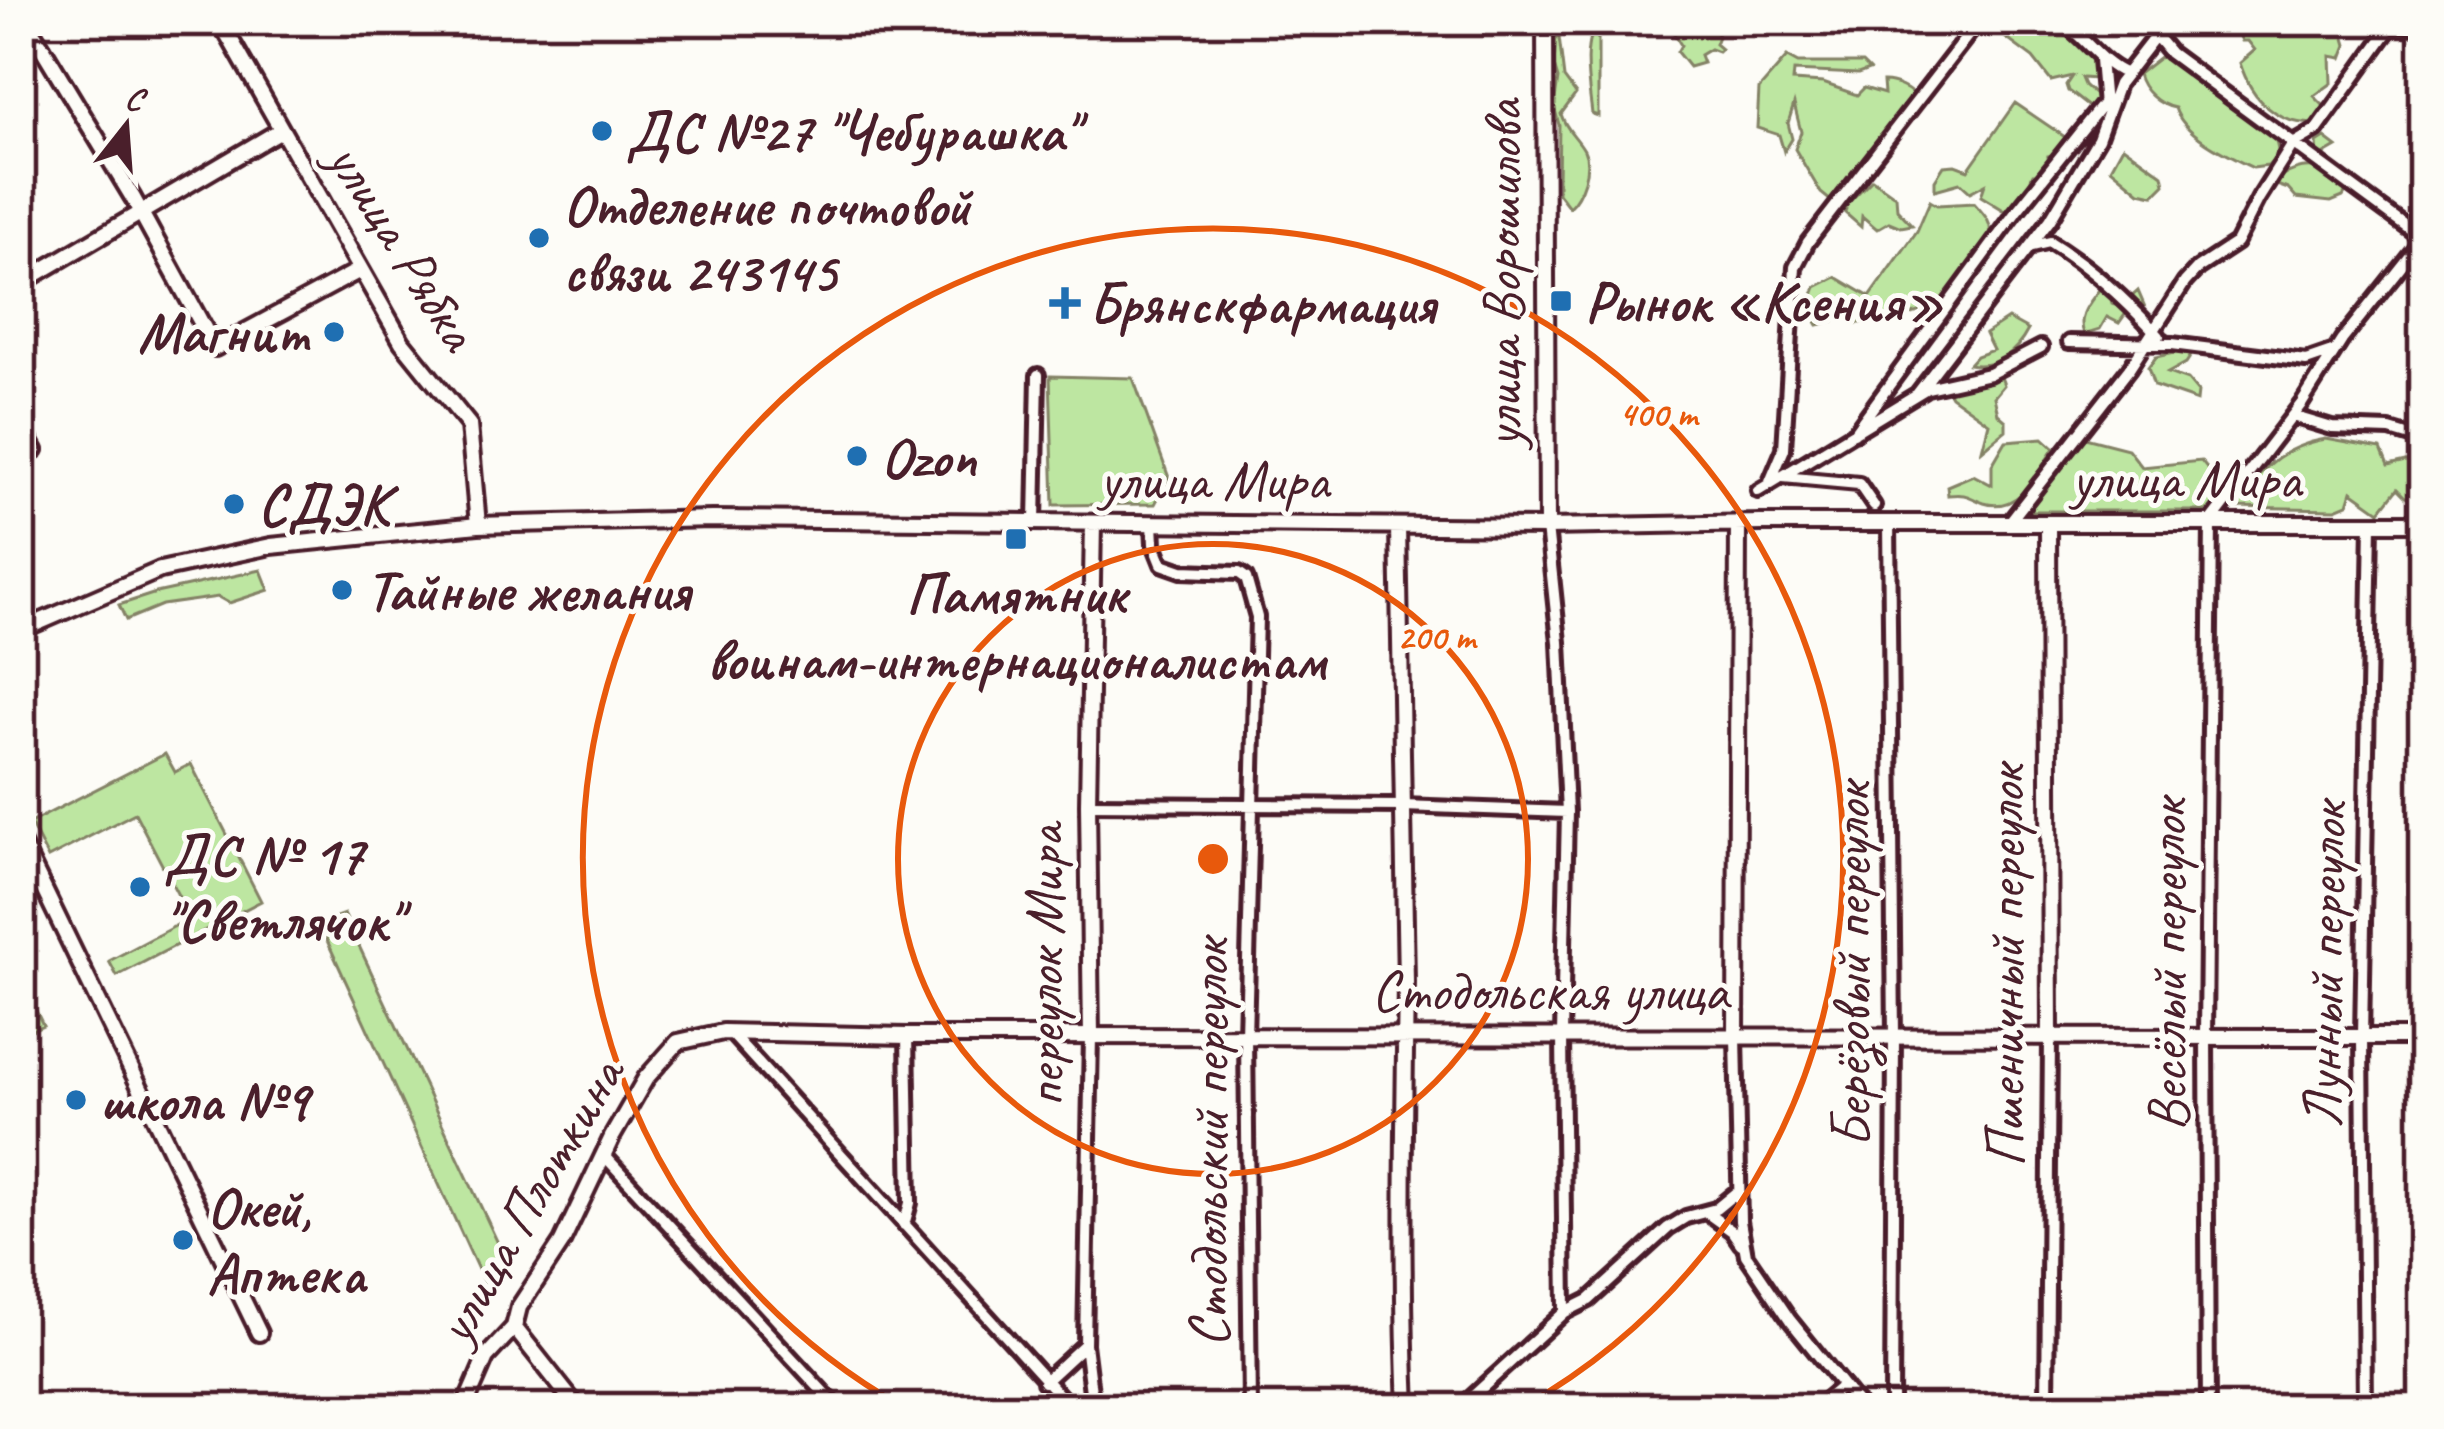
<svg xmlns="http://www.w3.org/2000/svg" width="2444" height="1429" font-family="Caveat,sans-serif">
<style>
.green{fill:#bde6a1;stroke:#848266;stroke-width:3}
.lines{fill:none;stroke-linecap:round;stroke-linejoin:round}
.street-casing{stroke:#4a1f2b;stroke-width:20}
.secondary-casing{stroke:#4a1f2b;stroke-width:22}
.street{stroke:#fdfcf7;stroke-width:10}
.secondary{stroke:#fdfcf7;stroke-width:14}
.ring{fill:none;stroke:#e8590c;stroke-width:6}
.poi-dot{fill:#1f6fb2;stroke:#fdfcf7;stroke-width:4.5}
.labels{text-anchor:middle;stroke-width:10;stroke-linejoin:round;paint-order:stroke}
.poi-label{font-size:57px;font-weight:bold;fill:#4a1f2b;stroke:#fdfcf7;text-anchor:start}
.street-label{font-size:57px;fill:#4a1f2b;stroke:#fdfcf7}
.centre{fill:#e8590c;stroke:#fdfcf7;stroke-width:6}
.ring-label{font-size:36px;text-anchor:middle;font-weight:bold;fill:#e8590c;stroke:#fdfcf7;stroke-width:10;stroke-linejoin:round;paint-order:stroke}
</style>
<rect width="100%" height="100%" fill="#fdfcf7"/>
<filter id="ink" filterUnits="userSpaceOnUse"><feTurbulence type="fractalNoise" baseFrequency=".00833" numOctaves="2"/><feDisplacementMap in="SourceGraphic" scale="24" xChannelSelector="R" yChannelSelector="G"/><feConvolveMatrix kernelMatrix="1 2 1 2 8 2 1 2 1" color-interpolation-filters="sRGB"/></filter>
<g filter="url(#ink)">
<!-- green -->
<path class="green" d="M1557,21l7,57 12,16 -15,20c4,15 16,23 23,36 8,17 -3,46 -15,57l-11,-14v-12l1,-56 -5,-19 4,-27 -4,-13z
M1598,21v95l-6,-2c-3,-28 -12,-70 6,-93z
M1674,21h49l-2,9h-7l4,6 -3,8 6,5 -3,3 -8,-3 -10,6 3,8 -14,4 -12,-15 4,-7 -10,-16z
M2062,21l35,37 4,15 -5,6 -15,-1 3,7 16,15 -10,8 -22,-17 -2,-6 6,-9 -21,5 -18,-23 -38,-28 -6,-8z
M2279,21h61l7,24 -5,13 -11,-2 1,27 -18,13 11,11 -9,16c-38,4 -65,-25 -76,-60l15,-13 -7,-9h-6l-7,-16 29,1z
M1787,57l11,6h64l7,7 -11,4 -64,-3 -1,10 30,2 34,12 7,-7 20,6 -1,-12c11,0 29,7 33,17l-84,103 -11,-9 -26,-44 6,-17 -7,-28 -6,19 4,16 -8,13 -5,-17 -22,-7 2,-39z
M2160,57c25,11 97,58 113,79 4,5 4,11 6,18l-11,12 -15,2c-24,-12 -69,-32 -78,-60 -17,-3 -33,-18 -37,-34z
M2015,103l50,34 -8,17 -9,2 2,11 -9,7h-8l-9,21 -17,17 -26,-16 4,-12 -15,8 -10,-9 -25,7v-10l9,-14 11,-1 13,5z
M2325,138l12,9 -12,7 1,13 23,20 -6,10 -12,5 -35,-4 -8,-9 -14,-5c11,-13 30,-19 45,-15l-2,-26z
M2123,146l40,29 2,9 -11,11 -14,-3 -29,-24z
M1872,179l24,17 1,13 15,16 -11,2 -12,-5 -12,7 -15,-13 -1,11 -16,-14 2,-9z
M1930,201l7,4 37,-2c8,9 19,19 16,33 -6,19 -34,60 -52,69 -18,9 -65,19 -85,18l-6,-12h-8l-5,10 -16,4 -10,-17 8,-21 20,-10 34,20 47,-66z
M2104,282l6,9 2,13 9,2 17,-15 6,14 -10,-3 -15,21 -12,-6 -7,12 -16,5c-8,-22 9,-33 20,-52z
M2008,319l20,11c-12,23 -32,39 -59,34l7,-8 17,-6 -8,-16z
M2196,348l-10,15 -18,10 20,7 10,12 -1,9 -43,-15 -6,-18 8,-11z
M1050,376l83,2 36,100 -14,26 -101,1z
M2001,377l3,8 -10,12 4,17 8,7v9l-24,20 7,-27 -38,-27 -5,-9z
M2043,438l11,10c-16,24 -34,66 -70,55 -17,-6 -14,-10 -36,-8l-1,-9 26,-11 19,10v-20l14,-24z
M2085,438l43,11 14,18 59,-6 17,21 1,15 -11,14h-178l2,-14z
M2326,439l55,10 7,17 22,-5 13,15v24l-18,-3 -8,-8 -17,22 -28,-20 -4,13 -12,5 -103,-2c27,-36 46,-60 93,-68z
M261,570l8,20 -40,13 -11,-6 -56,8 -36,15 -7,-15 37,-12z
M165,754l10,18 16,-8 70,137 -144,75 -8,-15 81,-43 -55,-105 -87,45 -18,-35z
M344,914l168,359 -26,14 -167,-364z
M21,980l22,45 -22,10z"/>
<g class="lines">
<defs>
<path id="street" d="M2061,21c23,15 38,41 63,52
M2376,21l47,7
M2155,35l15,18 253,186
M2100,59l4,47
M2033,246l17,-4c41,25 77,59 109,94
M2069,342l103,2 134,17 26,-9
M1917,394l133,-174 48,-81 20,-55 49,-63
M2292,416l40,12 58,2 33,10
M21,423l15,27
M1854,433l162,-221 88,-110
M1783,477l76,7 15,22
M1770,482l14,-33 11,-182 13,-25 171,-221
M1758,491l169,-103 62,-14 52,-27
M1035,522l3,-147
M1889,522l5,515 -2,371
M1153,523l1,21 8,20 20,7 57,2 7,5 11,39 -11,419 4,372
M2008,524l121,-155 56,-87 13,-14 38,-25 23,-45 34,-54 24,-14 78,-109
M1547,527l12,115 8,170 -5,223 3,277
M1088,804l315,2 164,6
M730,1032l341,376
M1091,1036l-6,308 8,64
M1736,1036l4,185 6,34 44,65 71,88
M603,1154l235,254
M1707,1213l25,18 9,13
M904,1225l6,-22 -3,-167
M1044,1382l41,-38
M1460,1408l105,-96 24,-12 79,-72 18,-11 30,-8 23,-19
M1816,1408l26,-22
M2047,1408l3,-370
M2208,1408l-2,-371 5,-515 91,-119 40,-63 81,-102
M2365,1408l-3,-371 9,-515"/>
<path id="secondary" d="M26,21l107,177 82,150 145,-78
M220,21l182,321 67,83 9,100
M1545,21l2,506
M21,283l260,-153
M2048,524l2,514
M1398,526l8,456c-2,142 -5,284 1,426
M21,630l139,-60 111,-24 207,-21 234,-6 835,8 214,-4h662
M21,842l238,491
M1091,1036l-3,-232 5,-281
M1736,1036l2,-513
M514,1327l64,81
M464,1408l22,-51 28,-30 5,-20 43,-65 50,-105 34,-59 32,-36 45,-10 184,4 1516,1"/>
</defs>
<!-- street casing -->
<use href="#street" class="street-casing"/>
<!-- secondary casing -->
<use href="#secondary" class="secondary-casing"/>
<!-- street -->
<use href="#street" class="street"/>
<!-- secondary -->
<use href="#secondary" class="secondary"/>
</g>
</g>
<!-- distance rings -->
<g class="ring">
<circle cx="1213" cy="859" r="315"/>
<path d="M903 1407A630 630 0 1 1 1523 1407"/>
</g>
<!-- markers -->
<g class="poi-dot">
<circle cx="602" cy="131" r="12"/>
<circle cx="539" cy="238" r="12"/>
<rect x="1549" y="289" width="24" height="24" rx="6"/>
<path d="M1059 285h12v12h12v12h-12v12h-12v-12h-12v-12h12z"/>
<circle cx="334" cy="332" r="12"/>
<circle cx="857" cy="456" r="12"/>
<circle cx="234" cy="504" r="12"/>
<rect x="1004" y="527" width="24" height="24" rx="6"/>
<circle cx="342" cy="590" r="12"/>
<circle cx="140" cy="887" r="12"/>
<circle cx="76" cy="1100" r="12"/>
<circle cx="183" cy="1240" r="12"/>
</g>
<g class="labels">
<!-- poi labels -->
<g class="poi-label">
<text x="626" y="151">ДС №27 "Чебурашка"</text>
<text x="563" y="225">Отделение почтовой<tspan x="563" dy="66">связи 243145</tspan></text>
<text x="1585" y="321">Рынок «Ксения»</text>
<text x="1089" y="323">Брянскфармация</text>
<text x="310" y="352" text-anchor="end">Магнит</text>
<text x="881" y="476">Ozon</text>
<text x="258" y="524">СДЭК</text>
<text x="366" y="610">Тайные желания</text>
<text x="1016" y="613" text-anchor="middle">Памятник<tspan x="1016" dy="66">воинам‐интернационалистам</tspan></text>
<text x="164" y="874">ДС № 17<tspan x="164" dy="66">"Светлячок"</tspan></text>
<text x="100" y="1120">школа №9</text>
<text x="207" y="1227">Окей,<tspan x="207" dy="66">Аптека</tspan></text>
</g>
<!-- street labels -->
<g class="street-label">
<text transform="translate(404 245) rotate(58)" y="20">улица Рябка</text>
<text transform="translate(1501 274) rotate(-90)" y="20">улица Ворошилова</text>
<text x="2186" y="498">улица Мира</text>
<text x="1214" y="499">улица Мира</text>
<text transform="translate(1850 965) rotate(-90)" y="20">Берёзовый переулок</text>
<text transform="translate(2166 965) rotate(-90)" y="20">Весёлый переулок</text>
<text transform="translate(2323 965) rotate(-89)" y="20">Лунный переулок</text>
<text transform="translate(1043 966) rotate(-90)" y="20">переулок Мира</text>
<text transform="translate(2004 966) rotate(-90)" y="20">Пшеничный переулок</text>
<text x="1550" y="1010">Стодольская улица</text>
<text transform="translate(1208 1143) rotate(-90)" y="20">Стодольский переулок</text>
<text transform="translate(528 1200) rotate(-60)" y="20">улица Плоткина</text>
</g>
</g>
<circle cx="1213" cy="859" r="18" class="centre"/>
<g class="ring-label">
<text x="1658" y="426">400 m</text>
<text x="1436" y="649">200 m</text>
</g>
<!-- margin -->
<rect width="2444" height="1429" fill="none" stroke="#fdfcf7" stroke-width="72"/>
<rect x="36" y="36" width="2372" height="1357" fill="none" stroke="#4a1f2b" stroke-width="4.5" filter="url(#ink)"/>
<!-- north arrow -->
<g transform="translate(126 126) rotate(17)" stroke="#fdfcf7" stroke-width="9" paint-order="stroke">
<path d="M0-9L21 45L0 30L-21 45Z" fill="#4a1f2b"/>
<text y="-18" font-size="33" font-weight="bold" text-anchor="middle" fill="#4a1f2b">С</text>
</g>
</svg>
